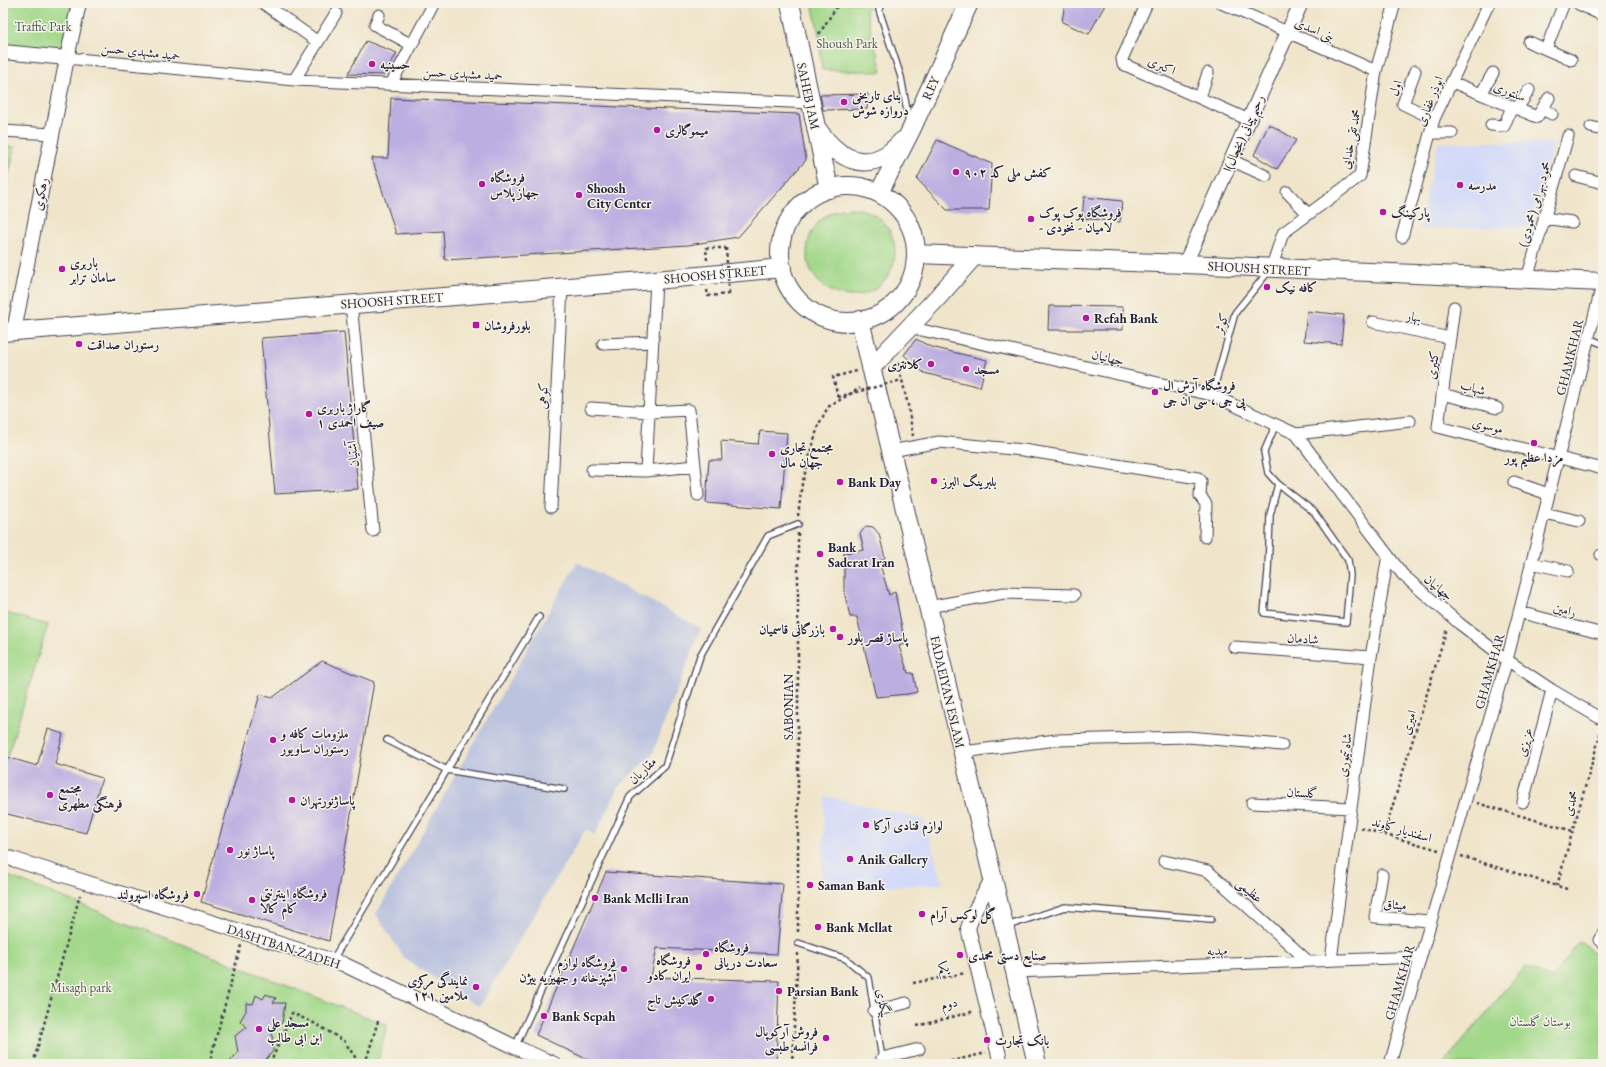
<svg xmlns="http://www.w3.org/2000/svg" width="1606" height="1067" font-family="'EB Garamond',Amiri,serif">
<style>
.built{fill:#d1d9f9}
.industrial{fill:#bbc3de}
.green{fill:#a2d889;stroke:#627d62}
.building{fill:#bdaee1}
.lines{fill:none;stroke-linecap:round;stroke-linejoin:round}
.service-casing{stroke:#413f50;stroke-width:8}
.minor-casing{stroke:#413f50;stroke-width:13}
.tertiary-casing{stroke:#413f50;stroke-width:16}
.primary-casing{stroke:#413f50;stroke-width:20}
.path{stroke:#413f50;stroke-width:2.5;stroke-dasharray:3 3;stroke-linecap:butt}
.service{stroke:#fff;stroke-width:5.5}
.minor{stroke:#fff;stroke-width:11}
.tertiary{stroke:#fff;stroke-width:14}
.primary{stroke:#fff;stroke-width:18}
.path-bridge{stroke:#413f50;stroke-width:2.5;stroke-dasharray:3 3;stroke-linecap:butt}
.poi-dot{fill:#b5179e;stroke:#f7f3e8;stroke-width:1.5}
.labels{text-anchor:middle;stroke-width:3;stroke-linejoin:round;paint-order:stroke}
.park-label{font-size:13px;fill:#485952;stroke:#f7f3e8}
.street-label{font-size:13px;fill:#22223b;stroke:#f7f3e8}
.poi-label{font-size:13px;font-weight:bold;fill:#22223b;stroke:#f7f3e8;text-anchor:start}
</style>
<rect width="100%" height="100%" fill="#f7f3e8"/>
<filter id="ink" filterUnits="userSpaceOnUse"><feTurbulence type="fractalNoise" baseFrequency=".025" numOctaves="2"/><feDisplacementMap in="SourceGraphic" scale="8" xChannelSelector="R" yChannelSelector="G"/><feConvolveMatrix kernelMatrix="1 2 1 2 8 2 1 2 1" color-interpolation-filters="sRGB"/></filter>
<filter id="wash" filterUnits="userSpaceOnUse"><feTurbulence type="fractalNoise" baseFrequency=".012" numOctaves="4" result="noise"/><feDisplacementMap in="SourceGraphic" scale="16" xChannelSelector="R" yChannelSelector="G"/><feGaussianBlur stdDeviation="0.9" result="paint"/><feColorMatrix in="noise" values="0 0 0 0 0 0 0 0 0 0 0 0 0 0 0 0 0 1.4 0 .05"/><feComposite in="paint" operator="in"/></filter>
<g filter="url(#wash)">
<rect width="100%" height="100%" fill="#f0e5ca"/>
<!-- built -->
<path class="built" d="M1494,142l60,1 -26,84 -109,2 19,-86z
M825,796l99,23 19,65 -122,6z"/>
<!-- industrial -->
<path class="industrial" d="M577,562l124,66 -49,127 -32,30 -25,50 -9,-6 -107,178 -74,-48 -29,-45z"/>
<!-- green -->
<path class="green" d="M3,3h70l-10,48 -60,-5z
M812,3h58l-4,7 16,62 -60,-2 -3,-36z
M3,146l12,1 -12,54z
M807 252a44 44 0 1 1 88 0a44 44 0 1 1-88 0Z
M3,612l45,13 -45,145z
M3,874l384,151 -10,39h-374z
M1579,941l24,19v104h-160l82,-97 27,12z"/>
<g id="blocks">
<!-- building -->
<path class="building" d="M1065,3h41l-17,31 -27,-12z
M366,41l31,12 -13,22 -36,-1z
M868,94l-1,15 -44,1 -3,-15z
M391,98l408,16 7,46 -68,77 -50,8 -243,15 -2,-29 -47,3 -24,-76h16z
M1269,124l27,16 -19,29 -23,-14z
M937,140l55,24 -3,46h-42l-30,-31z
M1084,197l38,4 -2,21 -38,-4z
M1049,306l74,1v23h-75z
M1307,311l37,4 -3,29 -37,-3z
M344,332l14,157 -83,5 -14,-156z
M916,339l15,8 56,13 -7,27 -56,-14 -20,-18z
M760,431l27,2 -6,76 -75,-6 3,-43h13l-1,-19 37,3z
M866,526l7,1 6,7 6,24 -6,3 10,34 6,-3 10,52 -6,2 9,27h5l4,19 -9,2 -32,3 -19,-80h-7l-6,-26v-38l20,-3 -4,-16z
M322,661l52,21 -45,259 -128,-39 59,-208 12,4z
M48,729l15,5 -8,30 47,14 -16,55 -83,-20v-40l4,-16 30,9z
M606,872l177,12 -6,70 -120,-6 -6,29 128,4 -3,83h-179l-61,-29z
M266,994l10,4 -3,5h12l-3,20 -10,8 1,20 -11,13h-34l10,-12 -3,-16 11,-9 -6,-6 6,-10v-8l7,1 3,-9 7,4z"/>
</g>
</g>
<g filter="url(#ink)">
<use href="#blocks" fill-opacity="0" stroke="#413f50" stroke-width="1"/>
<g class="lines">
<defs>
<path id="service" d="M883,3l-4,7 22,67 8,45
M1588,338l12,5
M1212,395l23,-82 33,-41
M1276,424l-12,28 4,21 10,11 36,28 34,48 2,15 -4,47 -82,-9 4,-41 2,-57 8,-31
M387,740l60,30 117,19
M1007,926l58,-19 146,12
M798,943l48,16 23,19 14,86
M332,961l207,-344
M515,1047l115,-250 35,-31 35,-110 68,-120 30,-12"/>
<path id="minor" d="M263,3l55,39 -24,38
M1147,3l-25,56 1,5 126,56
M1221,3l155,68
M379,15l-4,10 37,20
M318,42l18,-29
M1529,42l42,18
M1546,49l18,-46
M67,58l227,22 517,23
M1415,71l-12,33 31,15
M1452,82l85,35 12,-19
M391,84l43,-81
M1481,94l12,-21
M1200,97l8,-24
M1517,109l12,-19
M1542,109l10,5
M1491,125l13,1 8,-19
M1591,127l12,3
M3,131l49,3
M1431,133h21
M1231,160l35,16
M1576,176l27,7
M1287,192l21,22
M1544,218l28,4
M1402,237l32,-118 55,-116
M1271,269l12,-36 77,-57 16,-105 19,-68
M1527,279l41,-143
M351,303l22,228
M1454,307l-16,120 165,42
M1373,322l77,16
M908,327l304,68 84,39 107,141 57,49 47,36 45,30 51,30
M603,344l49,-2
M1442,394l55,14
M591,408l58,4 40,-2 6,56 -49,5 -54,-1
M1296,434l114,-13
M891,451l48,-9 84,8 175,28 3,3 -1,15 6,8 -1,33
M695,466l3,29
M646,471l10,-191
M1514,482l34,12
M551,507l11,-220
M1544,513l35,8
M1601,555h2
M1531,563l37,8
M928,607l76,-14 70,2
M1519,612l84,22
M1234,647l137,10
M963,752l93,-12 132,-3 94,8
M1523,802l29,-112
M1252,803l99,5
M1164,861l44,10 100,90
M1382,875l-7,42 56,4
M1603,934l-4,6 4,3
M1331,960l40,-303 17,-102
M1015,972l405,-15
M874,1011l32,-8
M882,1058l37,-9
M1390,1064l76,-265 41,-139 96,-379"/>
<path id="tertiary" d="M1580,3l23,11
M3,52l64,6
M1185,264l116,-261
M14,331l53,-273 12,-55
M3,856l340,108 172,83 39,17
M993,877l-19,35 -6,16 33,136"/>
<path id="primary" d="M790,3l39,186
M818,130c23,33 54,45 84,11
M780 254a68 68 0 1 1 136 0a68 68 0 1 1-136 0Z
M879,193l32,-63 58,-127
M916,254l269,10 418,18
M860,320l177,744
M3,332l653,-52 126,-12
M871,368l67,-71 36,-41"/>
</defs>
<!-- service casing -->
<use href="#service" class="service-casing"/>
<!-- minor casing -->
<use href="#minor" class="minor-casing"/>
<!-- tertiary casing -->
<use href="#tertiary" class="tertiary-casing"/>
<!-- primary casing -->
<use href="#primary" class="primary-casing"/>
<!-- path -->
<path class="path" d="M819,34l20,-31
M707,260l-1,-12h20
M707,290l1,6 21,-2
M898,363l10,42 5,31
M838,397l-5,-20 24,-6
M798,516l4,-32 16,-58 10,-19 32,-19
M798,533v401
M1477,803l96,28
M1361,828l78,22
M1384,834l63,-206
M1461,856l106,33
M1557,886l44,-155
M913,983l53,-10
M917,1026l58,-15
M33,1064l47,-169
M209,1064l32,-119
M270,1064l22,-51 24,11 28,17 16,23
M365,1064l13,-43
M792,1064l6,-111
M939,1064l47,-11"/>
<!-- service -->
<use href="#service" class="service"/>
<!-- minor -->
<use href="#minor" class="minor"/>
<!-- tertiary -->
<use href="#tertiary" class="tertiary"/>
<!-- primary -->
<use href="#primary" class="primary"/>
<!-- path-bridge -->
<path class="path-bridge" d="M726,248l3,46
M838,397l64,-17"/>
</g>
</g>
<!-- markers -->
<g class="poi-dot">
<circle cx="372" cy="64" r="4"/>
<circle cx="844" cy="102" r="4"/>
<circle cx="657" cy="130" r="4"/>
<circle cx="956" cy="172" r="4"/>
<circle cx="482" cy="184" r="4"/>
<circle cx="1460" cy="185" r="4"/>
<circle cx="579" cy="195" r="4"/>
<circle cx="1383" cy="212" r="4"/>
<circle cx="1031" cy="219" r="4"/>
<circle cx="62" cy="269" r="4"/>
<circle cx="1267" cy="287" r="4"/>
<circle cx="1086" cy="318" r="4"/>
<rect x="472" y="321" width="8" height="8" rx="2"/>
<circle cx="79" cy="344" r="4"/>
<circle cx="931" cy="364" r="4"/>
<circle cx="966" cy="369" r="4"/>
<circle cx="1155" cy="392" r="4"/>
<circle cx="309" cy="414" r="4"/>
<circle cx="1534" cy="443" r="4"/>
<circle cx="772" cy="454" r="4"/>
<circle cx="934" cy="481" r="4"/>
<circle cx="840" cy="482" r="4"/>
<circle cx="820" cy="554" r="4"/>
<circle cx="833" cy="629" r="4"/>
<circle cx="840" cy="637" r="4"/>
<circle cx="273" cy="740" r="4"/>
<circle cx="50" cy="795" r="4"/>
<circle cx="292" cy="800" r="4"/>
<circle cx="866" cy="825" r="4"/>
<circle cx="230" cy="850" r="4"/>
<circle cx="850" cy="859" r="4"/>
<circle cx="810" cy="885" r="4"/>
<circle cx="197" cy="894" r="4"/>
<circle cx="595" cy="898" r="4"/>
<circle cx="252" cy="900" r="4"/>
<circle cx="922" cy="914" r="4"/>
<circle cx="818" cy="927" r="4"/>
<circle cx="706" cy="954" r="4"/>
<circle cx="960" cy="955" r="4"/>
<circle cx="699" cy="967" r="4"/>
<circle cx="624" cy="969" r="4"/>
<circle cx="476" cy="987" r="4"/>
<circle cx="779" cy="991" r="4"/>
<circle cx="711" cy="999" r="4"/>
<circle cx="544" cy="1016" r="4"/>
<circle cx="259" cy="1029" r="4"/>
<circle cx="826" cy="1038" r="4"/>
<circle cx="987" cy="1040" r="4"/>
</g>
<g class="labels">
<!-- park labels -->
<g class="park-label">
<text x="43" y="31">Traffic Park</text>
<text x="847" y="48">Shoush Park</text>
<text x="81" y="992">Misagh park</text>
<text x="1540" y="1026">بوستان گلستان</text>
</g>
<!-- street labels -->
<g class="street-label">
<text transform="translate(1315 29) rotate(23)" y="5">بنی اسدی</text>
<text transform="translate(141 51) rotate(6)" y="5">حمید مشهدی حسن</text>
<text transform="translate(1162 65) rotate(24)" y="5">اکبری</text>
<text transform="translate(463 73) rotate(3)" y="5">حمید مشهدی حسن</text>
<text transform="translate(930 88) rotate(-66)" y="5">REY</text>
<text transform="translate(1395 88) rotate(-74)" y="5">اول</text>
<text transform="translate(1510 91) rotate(22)" y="5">سنتوری</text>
<text transform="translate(809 96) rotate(78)" y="5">SAHEB JAM</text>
<text transform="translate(1429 101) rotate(-68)" y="5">ابوذر غفاری</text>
<text transform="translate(1243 133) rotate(-66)" y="5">رحیم پیمانی (یخچال)ا</text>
<text transform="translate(1350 139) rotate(-79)" y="5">محمد تقی خدایی</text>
<text transform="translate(40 194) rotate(-79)" y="5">رهکوی</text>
<text transform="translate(1534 204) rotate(-74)" y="5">محمود بهرامی (محمودی)</text>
<text transform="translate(1259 268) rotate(3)" y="5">SHOUSH STREET</text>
<text transform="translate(715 274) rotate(-5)" y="5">SHOOSH STREET</text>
<text transform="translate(392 300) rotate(-4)" y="5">SHOOSH STREET</text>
<text transform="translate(1414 316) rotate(11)" y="5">بهار</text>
<text transform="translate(1221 323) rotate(-72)" y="5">کوثر</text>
<text transform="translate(1108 357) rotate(13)" y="5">جهانیان</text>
<text transform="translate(1569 357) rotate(-76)" y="5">GHAMKHAR</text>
<text transform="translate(1432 365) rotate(-82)" y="5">کثیری</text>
<text transform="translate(1473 387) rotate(15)" y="5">شهاب</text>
<text transform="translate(542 396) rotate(-87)" y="5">کوهی</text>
<text transform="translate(1488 425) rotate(14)" y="5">موسوی</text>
<text transform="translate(352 454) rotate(-96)" y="5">آشتیان</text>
<text transform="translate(1439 587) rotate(40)" y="5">جهانیان</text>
<text transform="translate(1565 609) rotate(15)" y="5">رامین</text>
<text transform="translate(1303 638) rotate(4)" y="5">شادمان</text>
<text transform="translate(1489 671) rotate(-74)" y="5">GHAMKHAR</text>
<text transform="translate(948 692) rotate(77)" y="5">FADAEIYAN ESLAM</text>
<text transform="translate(788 707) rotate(-90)" y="5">SABONIAN</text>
<text transform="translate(1408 722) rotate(-73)" y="5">امیری</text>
<text transform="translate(1524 742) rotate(-75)" y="5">عزیزی</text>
<text transform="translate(1344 755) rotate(-83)" y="5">شاه تیموری</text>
<text transform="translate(642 770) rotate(-44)" y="5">مقاریان</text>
<text transform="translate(1302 792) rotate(3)" y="5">گلستان</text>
<text transform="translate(1570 803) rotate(-74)" y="5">محمدی</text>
<text transform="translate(1402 829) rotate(16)" y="5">اسفندیار کاوند</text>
<text transform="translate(1250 890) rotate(42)" y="5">عظیمی</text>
<text transform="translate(1395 904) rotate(4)" y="5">میثاق</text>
<text transform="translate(284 946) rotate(18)" y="5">DASHTBAN-ZADEH</text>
<text transform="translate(1217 950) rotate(-2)" y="5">مهدیه</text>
<text transform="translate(943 967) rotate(-11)" y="5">یکم</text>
<text transform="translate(1399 982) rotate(-74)" y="5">GHAMKHAR</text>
<text transform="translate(884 1003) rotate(81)" y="5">بیگلری</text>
<text transform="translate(949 1003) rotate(-14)" y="5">دوم</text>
</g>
<!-- poi labels -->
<g class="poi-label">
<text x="380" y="69">حسینیه</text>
<text x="852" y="100">بنای تاریخی<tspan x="852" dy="15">دروازه شوش</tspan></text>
<text x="665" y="135">میموگالری</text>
<text x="964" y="177">کفش ملی کد ۹۰۲</text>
<text x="490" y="182">فروشگاه<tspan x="490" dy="15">جهاز پلاس</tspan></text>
<text x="1468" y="190">مدرسه</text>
<text x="587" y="193">Shoosh<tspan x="587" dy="15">City Center</tspan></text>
<text x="1039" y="217">فروشگاه پوک پوک<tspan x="1039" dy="15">- لاميان - نخودی</tspan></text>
<text x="1391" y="217">پارکینگ</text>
<text x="70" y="267">باربری<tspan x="70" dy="15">سامان ترابر</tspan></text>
<text x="1275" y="292">کافه نیک</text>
<text x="1094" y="323">Refah Bank</text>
<text x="484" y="330">بلورفروشان</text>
<text x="87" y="349">رستوران صداقت</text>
<text x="923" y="369" text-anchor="end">کلانتری</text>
<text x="974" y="374">مسجد</text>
<text x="1163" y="390">فروشگاه آرش ال<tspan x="1163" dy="15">پی جی ، سی ان جی</tspan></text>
<text x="317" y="412">گاراژ باربری<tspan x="317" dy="15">صیف احمدی ۱</tspan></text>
<text x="780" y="452">مجتمع تجاری<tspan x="780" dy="15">جهان مال</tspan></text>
<text x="1534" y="462" text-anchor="middle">مزدا عظیم پور</text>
<text x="942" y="486">بلبرینگ البرز</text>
<text x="848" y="487">Bank Day</text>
<text x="828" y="552">Bank<tspan x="828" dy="15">Saderat Iran</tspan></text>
<text x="825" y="634" text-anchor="end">بازرگانی قاسمیان</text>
<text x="848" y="642">پاساژ قصر بلور</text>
<text x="281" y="738">ملزومات کافه و<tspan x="281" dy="15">رستوران ساویور</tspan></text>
<text x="58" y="793">مجتمع<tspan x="58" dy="15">فرهنگی مطهری</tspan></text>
<text x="300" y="805">پاساژنورتهران</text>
<text x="874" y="830">لوازم قنادی آرکا</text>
<text x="238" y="855">پاساژ نور</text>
<text x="858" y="864">Anik Gallery</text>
<text x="818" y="890">Saman Bank</text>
<text x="260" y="898">فروشگاه اینترنتی<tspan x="260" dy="15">کام کالا</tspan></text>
<text x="189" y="899" text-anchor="end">فروشگاه اسپرولند</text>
<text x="603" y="903">Bank Melli Iran</text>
<text x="930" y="919">گل لوکس آرام</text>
<text x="826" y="932">Bank Mellat</text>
<text x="714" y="952">فروشگاه<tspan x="714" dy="15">سعادت دریانی</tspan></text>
<text x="968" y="960">صنایع دستی محمدی</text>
<text x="691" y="965" text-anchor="end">فروشگاه<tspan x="691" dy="15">ایران کادو</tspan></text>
<text x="616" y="967" text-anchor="end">فروشگاه لوازم<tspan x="616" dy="15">آشپزخانه و جهیزیه بیژن</tspan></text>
<text x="468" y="985" text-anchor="end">نمایندگی مرکزی<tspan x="468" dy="15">ملامین ۱۲۱</tspan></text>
<text x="787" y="996">Parsian Bank</text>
<text x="703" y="1004" text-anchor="end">گلدکیش تاج</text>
<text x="552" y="1021">Bank Sepah</text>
<text x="267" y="1027">مسجد علی<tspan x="267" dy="15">ابن ابی طالب</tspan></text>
<text x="818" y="1036" text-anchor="end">فروش آرکوپال<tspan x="818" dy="15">فرانسه طبسی</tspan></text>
<text x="995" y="1045">بانک تجارت</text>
</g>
</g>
<!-- margin -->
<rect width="1606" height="1067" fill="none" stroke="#f7f3e8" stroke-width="16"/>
</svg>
